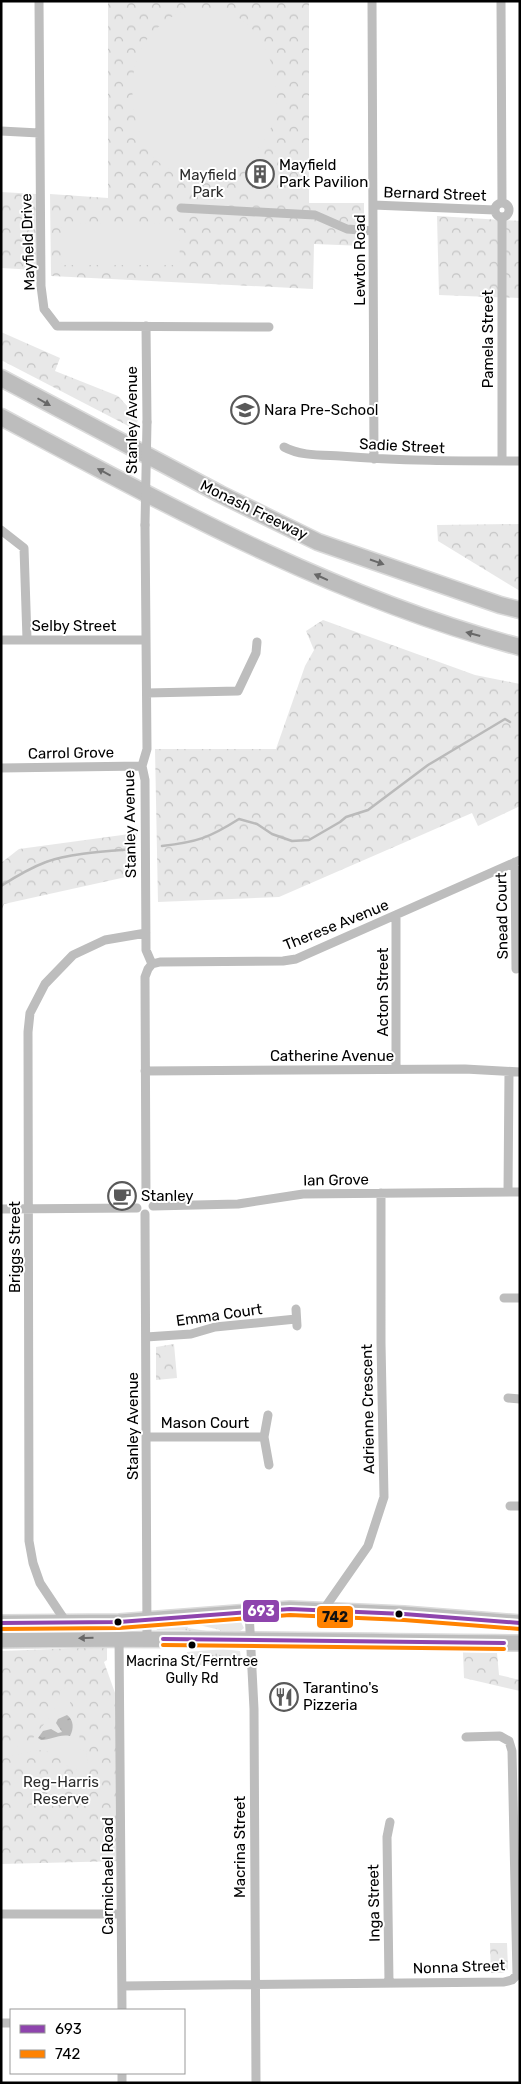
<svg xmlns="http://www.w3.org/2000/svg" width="521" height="2084" font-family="Rubik,sans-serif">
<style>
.grass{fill:url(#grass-tufts)}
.forest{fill:url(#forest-crowns)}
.garden{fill:#e8e8e8}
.water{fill:url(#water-ripples)}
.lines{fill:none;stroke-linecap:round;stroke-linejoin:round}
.stream{stroke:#bababa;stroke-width:2.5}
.primary-casing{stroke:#dbdbdb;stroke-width:18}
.motorway-casing{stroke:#dbdbdb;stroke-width:19}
.minor{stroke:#bdbdbd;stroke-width:9}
.primary{stroke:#bdbdbd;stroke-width:15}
.motorway{stroke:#bdbdbd;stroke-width:16}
.minor-bridge{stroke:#bdbdbd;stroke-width:9}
.bus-1-casing{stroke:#fff;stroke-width:8}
.bus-2-casing{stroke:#fff;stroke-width:8}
.bus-1{stroke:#8e44ad;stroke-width:4}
.bus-2{stroke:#ff8200;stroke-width:4}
.oneway{fill:#686868}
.bus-dot{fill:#000;stroke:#fff;stroke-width:2}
.labels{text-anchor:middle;stroke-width:4;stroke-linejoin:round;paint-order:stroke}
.bus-label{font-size:14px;fill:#000;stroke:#fff}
.poi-label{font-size:15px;fill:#000;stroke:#fff;text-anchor:start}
.park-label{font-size:15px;fill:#2d2d2d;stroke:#fff}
.street-label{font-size:15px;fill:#000;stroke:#fff}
.line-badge{stroke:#fff;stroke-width:2}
.badge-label{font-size:14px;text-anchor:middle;font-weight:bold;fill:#fff}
.pale-badge-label{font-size:14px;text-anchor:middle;font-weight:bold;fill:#111}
</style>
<defs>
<pattern id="grass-tufts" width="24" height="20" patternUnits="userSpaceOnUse" patternTransform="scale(1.25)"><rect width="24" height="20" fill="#e8e8e8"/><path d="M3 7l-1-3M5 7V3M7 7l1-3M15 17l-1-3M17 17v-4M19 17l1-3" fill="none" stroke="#c5c5c5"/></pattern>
<pattern id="forest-crowns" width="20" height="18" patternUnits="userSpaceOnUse" patternTransform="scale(1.25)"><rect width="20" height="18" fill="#e8e8e8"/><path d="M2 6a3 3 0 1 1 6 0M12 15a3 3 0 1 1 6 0" fill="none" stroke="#c5c5c5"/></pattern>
<pattern id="water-ripples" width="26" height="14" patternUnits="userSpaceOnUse" patternTransform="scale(1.25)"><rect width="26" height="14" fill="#bababa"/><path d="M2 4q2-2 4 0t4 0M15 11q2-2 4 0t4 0" fill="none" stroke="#9e9e9e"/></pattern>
</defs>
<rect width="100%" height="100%" fill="#fff"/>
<!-- grass -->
<path class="grass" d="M241,1622l3,6c-6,6 -14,6 -23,6l-1,-4 -21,-5z
M187,1624l1,4 19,3 -1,2 -23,-3h-26l-1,-4z
M223,1649l17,2 2,15 -5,-4 -51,4 1,-14z"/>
<!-- forest -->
<path class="forest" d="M108,1h201v202h55v43l-50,-2 -1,45 -262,-13 -1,-82 58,4z
M1,192l35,2v76l-35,-2z
M437,216l83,5v77l-81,-3z
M1,332l59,26 -5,13 63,25 20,22 -2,12 -135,-70z
M520,524v67l-82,-50 -1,-16z
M323,620l152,55 45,9v122l-42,20 -6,-13 -193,84 -121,5 -3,-153h121l29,-83 9,-16 -8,-19z
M137,833l-2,42 -131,29 -3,8v-49l18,-14z
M174,1344l3,34 -21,2v-33z
M107,1647v13l-3,2 16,45 1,154 -120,3v-213z
M463,1652l34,1 2,22 21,5v11l-56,-13z
M490,1943h17l1,26 -5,4h-12z"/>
<!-- garden -->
<path class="garden" d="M210,8c14,3 26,6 37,16 27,22 38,78 22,108 -22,39 -60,66 -102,36 -5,-4 -11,-7 -15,-12 -20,-25 -26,-75 -12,-105 6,-13 18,-25 30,-33 11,-8 26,-9 40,-10z
M179,223l1,42h-118l-1,-41z
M66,1687l5,1c-5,16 5,29 8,44 1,6 0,11 1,17l6,2 2,12 -10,7 -9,-2 -3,-4 -2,-10 -26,-4 -36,8 -1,-8 29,-7c12,-20 27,-27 30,-52z"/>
<!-- water -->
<path class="water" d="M67,1715c7,5 7,14 3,21 -12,-2 -18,4 -29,4l-3,-2 5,-7 8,-2 7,4 4,-1 -6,-9 2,-4z"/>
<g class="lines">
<!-- stream -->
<path class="stream" d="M162,846c35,-4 47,-8 77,-27l18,5 15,10 20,7 17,-1 31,-18 6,-5 22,-7 60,-45 77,-46 5,3
M1,886c14,-9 29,-18 45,-24 22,-9 64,-11 89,-13"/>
<defs>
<path id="primary" d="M1,1623l118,-1 171,-13 114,5 116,9
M1,1640c173,-3 346,2 519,3"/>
<path id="motorway" d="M1,378l219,116 98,48 182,63 20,5
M1,417c167,89 335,181 519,230"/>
</defs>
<!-- primary casing -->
<use href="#primary" class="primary-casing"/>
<!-- motorway casing -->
<use href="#motorway" class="motorway-casing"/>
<!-- minor -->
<path class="minor" d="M39,1l2,285 3,23 13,17 212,1
M372,1l2,458
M501,1l1,202
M1,131l38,2
M495 210a7 7 0 1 1 14 0a7 7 0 1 1-14 0Z
M373,205l122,5
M181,208l134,7 32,14 26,2
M146,326l1,96
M284,447c16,9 38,8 56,9 60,5 119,5 180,5
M502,461v-244
M145,525l2,224 -5,17 3,14 1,170 6,14 -4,5 -3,8 1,221
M1,530l23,18 3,91
M1,640h145
M147,693l91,-2 18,-38 1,-11
M1,768l141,-2
M515,862l1,107
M396,915v154
M152,964l8,-2 123,-1 13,-2 224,-99
M145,1071l320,-2 55,3
M508,1192l1,-120
M153,1206l85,-2 65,-10 217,-2
M1,1209l136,-1
M145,1214l2,424
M504,1298h16
M296,1309l1,17
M146,1337l45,-3 24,-7 81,-8
M508,1398l12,1
M268,1415l-4,22 5,28
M147,1437h117
M510,1506h10
M324,1609l44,-63 16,-49 -3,-154v-150
M249,1611l5,98 2,374
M66,1622l-26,-39 -7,-20 -4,-22 -1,-509 2,-19 15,-29 28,-29 32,-15 41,-7
M119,1635l3,375
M1,1914h120
M389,1983l-2,-146 3,-15
M122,1986l382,-4 8,-2 5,-5 -5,-224 -3,-10 -9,-5 -34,1
M1,2023h10
M122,2073v10"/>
<!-- primary -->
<use href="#primary" class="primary"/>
<!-- motorway -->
<use href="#motorway" class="motorway"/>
<!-- minor-bridge -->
<path class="minor-bridge" d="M145,525l2,-103"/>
<defs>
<path id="bus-1" d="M1,1623l118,-1 171,-13 114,5 116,9
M163,1639l341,4"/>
<path id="bus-2" d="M1,1629l118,-1 171,-13 114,5 116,9
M163,1645l341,4"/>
</defs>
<!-- bus-1 casing -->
<use href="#bus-1" class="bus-1-casing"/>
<!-- bus-2 casing -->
<use href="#bus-2" class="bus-2-casing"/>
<!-- bus-1 -->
<use href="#bus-1" class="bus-1"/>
<!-- bus-2 -->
<use href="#bus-2" class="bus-2"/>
</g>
<!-- one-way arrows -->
<defs><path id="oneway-solid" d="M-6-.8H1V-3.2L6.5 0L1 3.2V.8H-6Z" transform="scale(1.25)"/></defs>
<g class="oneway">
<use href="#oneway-solid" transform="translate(44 402) rotate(30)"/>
<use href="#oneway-solid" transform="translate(104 472) rotate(-152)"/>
<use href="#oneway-solid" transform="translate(377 562) rotate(19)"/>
<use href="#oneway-solid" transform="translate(321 577) rotate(-156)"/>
<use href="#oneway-solid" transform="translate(473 634) rotate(-165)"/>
<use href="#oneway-solid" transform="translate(86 1638) rotate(179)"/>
</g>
<!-- icons -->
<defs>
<symbol id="building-ring" viewBox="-11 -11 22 22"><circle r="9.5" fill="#fff" stroke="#595959" stroke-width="1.5"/><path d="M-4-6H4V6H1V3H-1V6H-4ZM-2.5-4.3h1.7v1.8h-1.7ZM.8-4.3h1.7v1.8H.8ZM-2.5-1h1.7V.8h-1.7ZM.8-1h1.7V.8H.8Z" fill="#595959"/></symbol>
<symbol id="school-ring" viewBox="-11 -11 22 22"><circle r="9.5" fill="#fff" stroke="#595959" stroke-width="1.5"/><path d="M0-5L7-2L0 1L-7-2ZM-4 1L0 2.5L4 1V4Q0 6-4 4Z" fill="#595959"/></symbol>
<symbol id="cafe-ring" viewBox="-11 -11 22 22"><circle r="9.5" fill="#fff" stroke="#595959" stroke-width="1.5"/><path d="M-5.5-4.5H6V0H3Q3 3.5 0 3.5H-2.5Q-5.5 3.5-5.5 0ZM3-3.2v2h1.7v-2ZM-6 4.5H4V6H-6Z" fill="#595959"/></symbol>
<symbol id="restaurant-ring" viewBox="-11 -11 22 22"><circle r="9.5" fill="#fff" stroke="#595959" stroke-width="1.5"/><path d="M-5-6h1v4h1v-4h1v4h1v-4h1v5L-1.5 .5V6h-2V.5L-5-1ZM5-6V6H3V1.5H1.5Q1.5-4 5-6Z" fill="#595959"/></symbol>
</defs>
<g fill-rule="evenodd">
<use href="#building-ring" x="244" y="158" width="32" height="32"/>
<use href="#school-ring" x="229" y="394" width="32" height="32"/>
<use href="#cafe-ring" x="106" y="1180" width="32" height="32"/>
<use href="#restaurant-ring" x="268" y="1681" width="32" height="32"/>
</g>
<!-- markers -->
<g class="bus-dot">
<circle cx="399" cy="1614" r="4.5"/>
<circle cx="118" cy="1622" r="4.5"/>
<circle cx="192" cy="1645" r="4.5"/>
</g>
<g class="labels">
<!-- bus labels -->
<g class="bus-label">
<text x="192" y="1666">Macrina St/Ferntree<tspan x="192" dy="17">Gully Rd</tspan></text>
</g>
<!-- poi labels -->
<g class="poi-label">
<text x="279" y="170">Mayfield<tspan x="279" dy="17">Park Pavilion</tspan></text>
<text x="264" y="415">Nara Pre-School</text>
<text x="141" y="1201">Stanley</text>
<text x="303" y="1693">Tarantino's<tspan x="303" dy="17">Pizzeria</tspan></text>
</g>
<!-- park labels -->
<g class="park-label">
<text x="208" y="180">Mayfield<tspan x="208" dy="17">Park</tspan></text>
<text x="61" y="1787">Reg-Harris<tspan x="61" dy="17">Reserve</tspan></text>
</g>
<!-- street labels -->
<g class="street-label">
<text transform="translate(435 194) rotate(2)" y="5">Bernard Street</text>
<text transform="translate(28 242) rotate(-92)" y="5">Mayfield Drive</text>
<text transform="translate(360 260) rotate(-90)" y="5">Lewton Road</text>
<text transform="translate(488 339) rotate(-90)" y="5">Pamela Street</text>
<text transform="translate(132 420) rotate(-90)" y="5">Stanley Avenue</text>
<text transform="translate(402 446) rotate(3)" y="5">Sadie Street</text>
<text transform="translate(254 510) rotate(26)" y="5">Monash Freeway</text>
<text x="74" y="631">Selby Street</text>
<text transform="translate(71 753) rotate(-1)" y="5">Carrol Grove</text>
<text transform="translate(130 824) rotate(-91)" y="5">Stanley Avenue</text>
<text transform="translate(502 916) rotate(-91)" y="5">Snead Court</text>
<text transform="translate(336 925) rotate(-22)" y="5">Therese Avenue</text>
<text transform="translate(383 992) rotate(-90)" y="5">Acton Street</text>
<text x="332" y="1061">Catherine Avenue</text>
<text transform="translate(336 1180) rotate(-1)" y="5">Ian Grove</text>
<text transform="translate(15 1247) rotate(-90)" y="5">Briggs Street</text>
<text transform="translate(219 1315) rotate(-8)" y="5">Emma Court</text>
<text transform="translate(368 1409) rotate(-91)" y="5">Adrienne Crescent</text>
<text x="205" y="1428">Mason Court</text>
<text transform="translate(133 1426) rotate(-90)" y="5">Stanley Avenue</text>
<text transform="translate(240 1847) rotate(-90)" y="5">Macrina Street</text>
<text transform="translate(108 1876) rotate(-90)" y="5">Carmichael Road</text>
<text transform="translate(374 1903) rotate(-91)" y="5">Inga Street</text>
<text transform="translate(459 1967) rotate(-2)" y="5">Nonna Street</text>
</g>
</g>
<g class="line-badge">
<rect x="242" y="1599" width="38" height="24" rx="5" fill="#8e44ad"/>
<rect x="316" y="1605" width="38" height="24" rx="5" fill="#ff8200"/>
</g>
<g class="badge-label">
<text x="261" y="1616">693</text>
</g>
<g class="pale-badge-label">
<text x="335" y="1622">742</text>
</g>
<!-- border -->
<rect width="521" height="2084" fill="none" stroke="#000000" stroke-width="5"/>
<!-- legend -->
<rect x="10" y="2009" width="175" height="65" fill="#ffffff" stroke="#999999"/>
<rect x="20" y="2025" width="25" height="8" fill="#8e44ad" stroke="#999999"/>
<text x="55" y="2034" font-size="15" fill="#000000">693</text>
<rect x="20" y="2050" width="25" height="8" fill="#ff8200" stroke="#999999"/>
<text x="55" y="2059" font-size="15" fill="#000000">742</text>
</svg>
